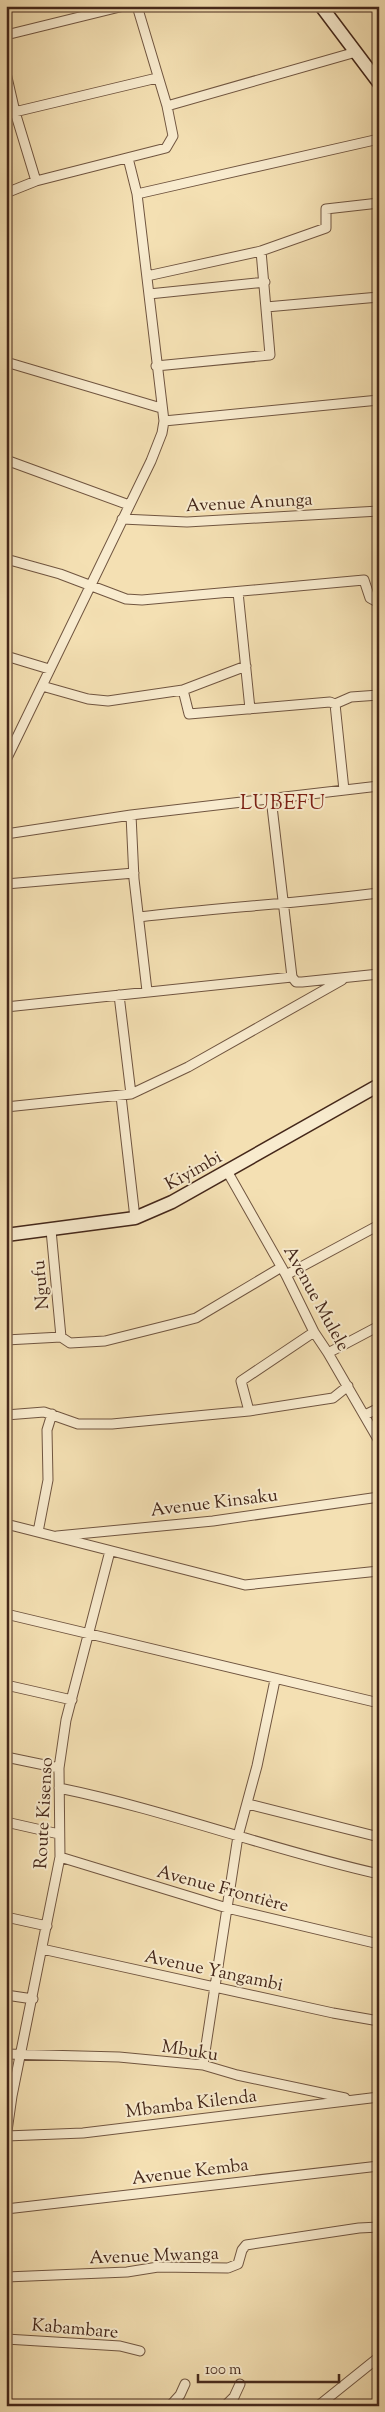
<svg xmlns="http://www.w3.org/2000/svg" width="385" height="2412" font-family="'Sorts Mill Goudy',serif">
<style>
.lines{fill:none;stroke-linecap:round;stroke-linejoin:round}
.street-casing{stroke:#705540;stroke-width:11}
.secondary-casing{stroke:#44271a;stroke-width:15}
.street{stroke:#f8ebce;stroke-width:9}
.secondary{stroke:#f8ebce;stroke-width:12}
.labels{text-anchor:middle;stroke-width:4;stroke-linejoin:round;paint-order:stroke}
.street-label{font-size:18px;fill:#44271a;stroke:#f8ebce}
.quarter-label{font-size:20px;letter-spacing:1px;fill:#7a1f14;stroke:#f8ebce}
</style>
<rect width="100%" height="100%" fill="#f4e0b3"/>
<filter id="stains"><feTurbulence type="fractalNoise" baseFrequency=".004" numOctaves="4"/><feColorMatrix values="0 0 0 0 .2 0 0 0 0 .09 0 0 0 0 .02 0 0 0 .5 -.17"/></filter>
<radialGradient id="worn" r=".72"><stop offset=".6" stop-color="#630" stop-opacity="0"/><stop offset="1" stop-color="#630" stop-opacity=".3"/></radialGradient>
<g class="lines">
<defs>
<path id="street" d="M6,35l118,-29
M6,73l9,39 21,69
M167,106l189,-54
M6,114l151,-36
M6,193l30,-12 130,-33 7,-12 -6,-30 -30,-100
M137,194l242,-55
M147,276l114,-25 65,-23v-19l53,-6
M149,294l116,-12
M266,307l113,-10
M6,362l155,46
M156,366l114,-11 -9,-104
M164,421l215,-21
M6,460l123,45
M122,519l65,3 192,-11
M6,559l54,15 66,25 16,1 222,-20 6,18 9,5
M238,592l12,117
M6,656l43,13
M42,686l46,13 20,2 75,-11 6,24 141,-12 5,2 16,-7 28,-2
M183,690l63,-24
M335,704l9,86
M6,760l145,-299 11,-28 2,-12 -27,-227 -9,-36
M271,798l21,179
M131,815l3,64 13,112
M6,834l125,-19 248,-29
M6,884l128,-11
M139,917c80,-9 160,-14 240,-24
M119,995l12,99
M6,1007l286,-30 4,5h6l77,-8
M121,1096l14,122
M6,1107l125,-13 57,-27 154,-87
M227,1171l59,104 28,57 14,21 51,88
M51,1230l10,107
M286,1275l93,-50
M6,1340l55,-3 9,6 35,-2 68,-17 23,-6 84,-50
M328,1353l51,-27
M249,1411l-8,-30 73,-49
M6,1415l38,-3 34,12h34l137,-13 84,-13 15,-12
M365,1415l14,-7
M6,1524l239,61 134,-14
M38,1532l10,-52 -1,-50 5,-16
M57,1536l156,-15 166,-24
M6,1614l373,89
M6,1685l66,15
M6,1757l53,11
M59,1788c108,22 212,62 320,86
M248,1804l131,33
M6,1822l53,12
M60,1857l167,51 152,36
M6,1917l41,9
M42,1949l291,64 46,8
M6,1995l27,4
M6,2054l113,3 84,8 34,10 108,23
M203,2065l35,-229 19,-70 18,-86
M6,2136l77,-3 296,-36
M6,2138l6,-42 48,-239 -1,-89 7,-48 44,-169
M6,2209l373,-43
M6,2277l121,-5 31,-5 70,1 10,-4 4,-14 4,-5 113,-17 20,-1
M6,2339l114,7 20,5
M170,2406l10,-11 5,-11
M225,2406l9,-9 6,-13
M318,2406l61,-49"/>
<path id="secondary" d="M321,6l58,77
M6,1235l129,-17 37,-16 207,-117"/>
</defs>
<!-- street casing -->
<use href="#street" class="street-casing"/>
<!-- secondary casing -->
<use href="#secondary" class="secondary-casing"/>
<!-- street -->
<use href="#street" class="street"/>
<!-- secondary -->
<use href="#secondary" class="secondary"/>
</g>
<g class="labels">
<!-- street labels -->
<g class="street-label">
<text transform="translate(249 502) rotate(-3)" y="6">Avenue Anunga</text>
<text transform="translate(193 1170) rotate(-29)" y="6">Kiyimbi</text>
<text transform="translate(40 1285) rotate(-95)" y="6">Ngufu</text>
<text transform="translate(317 1298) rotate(61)" y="6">Avenue Mulele</text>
<text transform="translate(214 1502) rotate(-7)" y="6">Avenue Kinsaku</text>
<text transform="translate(43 1813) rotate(-87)" y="6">Route Kisenso</text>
<text transform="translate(223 1888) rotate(15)" y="6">Avenue Frontière</text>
<text transform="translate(214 1970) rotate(12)" y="6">Avenue Yangambi</text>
<text transform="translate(190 2050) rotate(9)" y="6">Mbuku</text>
<text transform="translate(191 2103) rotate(-7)" y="6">Mbamba Kilenda</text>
<text transform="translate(190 2171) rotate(-7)" y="6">Avenue Kemba</text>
<text transform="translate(154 2255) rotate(-2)" y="6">Avenue Mwanga</text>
<text transform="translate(75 2328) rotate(5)" y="6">Kabambare</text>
</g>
<!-- quarter labels -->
<g class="quarter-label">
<text x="283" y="809">LUBEFU</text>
</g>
</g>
<!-- margin -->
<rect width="385" height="2412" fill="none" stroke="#f4e0b3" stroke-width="25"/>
<rect x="8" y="8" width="370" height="2397" fill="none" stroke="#44271a" stroke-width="2.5"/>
<rect x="12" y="12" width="360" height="2387" fill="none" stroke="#44271a"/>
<!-- scale -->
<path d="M198 2374v8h141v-8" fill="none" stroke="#44271a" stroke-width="2.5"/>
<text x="205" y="2374" font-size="15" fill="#44271a" stroke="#f8ebce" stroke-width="4" paint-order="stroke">100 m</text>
<rect width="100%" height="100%" filter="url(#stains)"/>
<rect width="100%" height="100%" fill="url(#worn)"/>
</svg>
